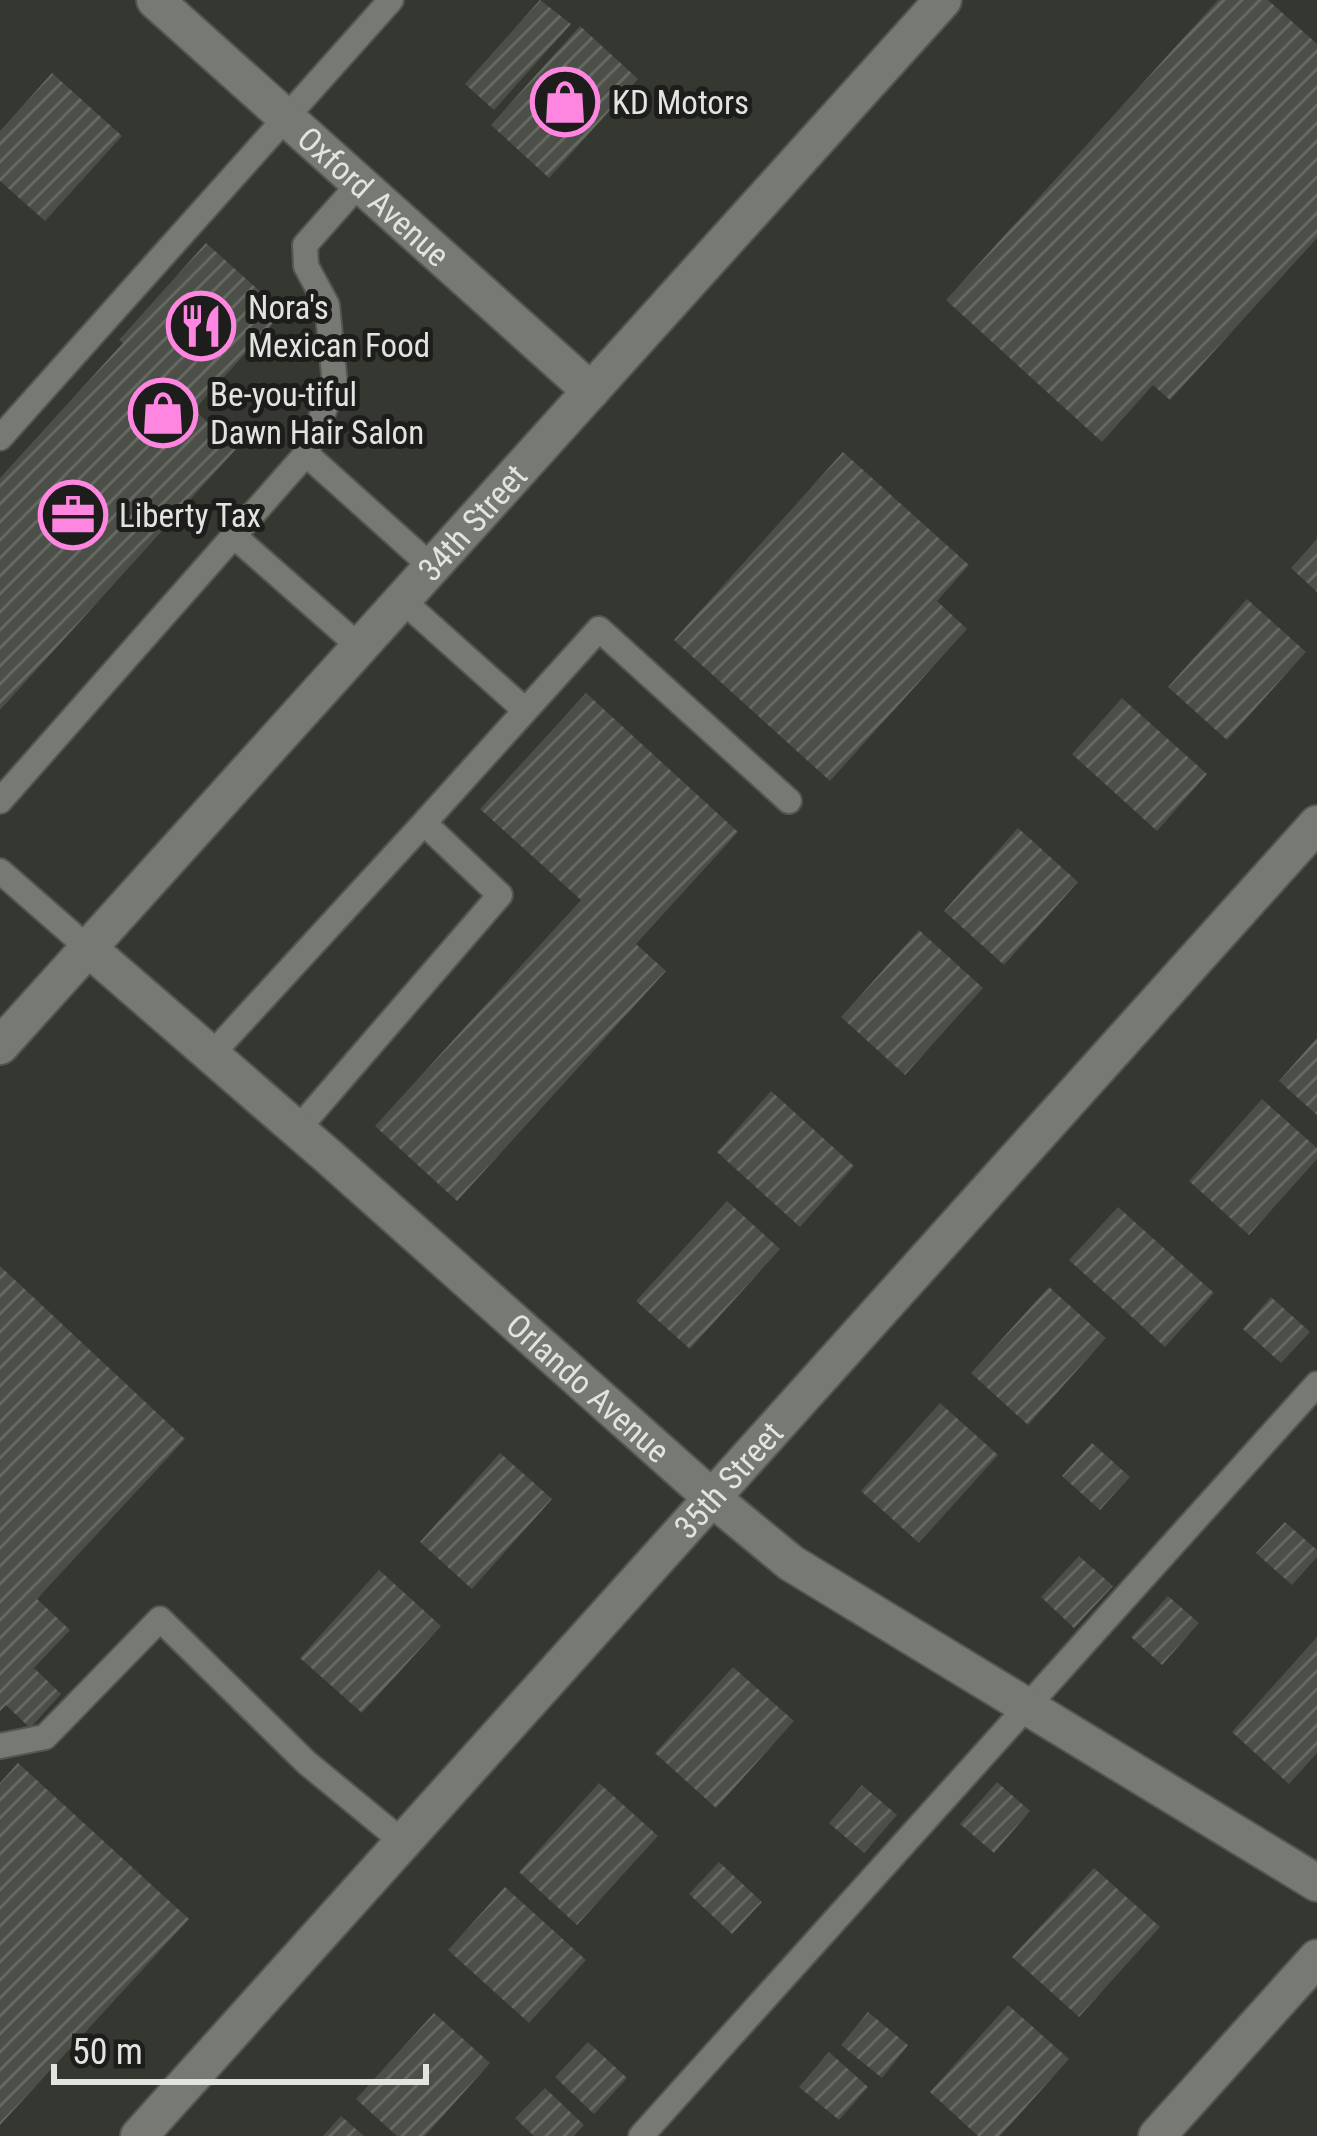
<svg xmlns="http://www.w3.org/2000/svg" width="1317" height="2136" font-family="'Roboto Condensed',sans-serif">
<style>
.building{fill:url(#building-hatch)}
.lines{fill:none;stroke-linecap:round;stroke-linejoin:round}
.lane-casing{stroke:#535651;stroke-width:28}
.street-casing{stroke:#535651;stroke-width:40}
.secondary-casing{stroke:#535651;stroke-width:40}
.lane{stroke:#767a72;stroke-width:24}
.street{stroke:#767a72;stroke-width:36}
.secondary{stroke:#767a72;stroke-width:36}
.labels{text-anchor:middle;stroke-width:10;stroke-linejoin:round;paint-order:stroke}
.poi-label{font-size:33px;fill:#e2e4e0;stroke:#1d1e1c;text-anchor:start}
.street-label{font-size:33px;fill:#e2e4e0;stroke:#1d1e1c}
</style>
<defs>
<pattern id="building-hatch" width="6" height="6" patternUnits="userSpaceOnUse" patternTransform="scale(3)"><rect width="6" height="6" fill="#4c4f48"/><path d="M-1 1l2-2M0 6l6-6M5 7l2-2" fill="none" stroke="#666862"/></pattern>
</defs>
<rect width="100%" height="100%" fill="#353831"/>
<!-- building -->
<path class="building" d="M540,0l31,24 -77,86 -29,-26z
M1218,0h50l49,44v194l-147,162 -17,-15 -51,57 -156,-142z
M580,26l58,53 -89,99 -58,-53z
M52,73l70,63 -77,85 -45,-40v-50z
M206,243l77,69 -89,98 43,38 -237,262v-232l123,-135 -4,-3z
M843,452l126,113 -32,36 30,28 -137,152 -156,-141z
M1317,539v53l-26,-24z
M1247,599l59,53 -79,88 -59,-53z
M586,693l152,139 -102,112 30,27 -209,230 -82,-75 206,-226 -101,-91z
M1122,698l85,76 -50,57 -85,-77z
M1018,828l60,54 -74,83 -60,-54z
M919,930l64,58 -78,87 -64,-58z
M1317,1038v77l-38,-34z
M771,1091l83,75 -54,61 -83,-75z
M1262,1099l55,49v11l-68,76 -60,-54z
M727,1201l53,48 -90,100 -54,-48z
M1118,1207l96,86 -49,54 -96,-87z
M0,1266l185,173 -148,160 33,31 -36,38 27,26 -31,34 -24,-23 -6,6z
M1049,1287l57,51 -78,87 -57,-52z
M1271,1297l39,35 -29,31 -38,-34z
M940,1403l58,52 -79,88 -58,-52z
M1092,1443l38,34 -30,33 -38,-34z
M500,1453l52,46 -80,90 -52,-47z
M1285,1522l32,28v7l-25,28 -36,-32z
M1079,1556l34,30 -39,42 -33,-31z
M379,1570l62,56 -79,87 -62,-55z
M1168,1596l31,27 -37,42 -31,-28z
M1317,1637v116l-28,31 -57,-52z
M733,1667l61,54 -78,87 -61,-55z
M18,1763l171,156 -189,206v-342z
M997,1782l33,29 -36,42 -34,-29z
M599,1783l59,53 -81,89 -58,-53z
M862,1785l35,30 -33,38 -35,-30z
M719,1862l43,40 -30,32 -43,-40z
M1094,1868l66,59 -81,90 -67,-60z
M505,1887l81,73 -57,63 -81,-73z
M1008,2005l61,54 -69,77h-22l-48,-44z
M868,2012l40,33 -26,33 -41,-33z
M434,2013l56,50 -65,73h-28l-41,-37z
M588,2042l39,36 -33,36 -39,-37z
M829,2052l39,35 -29,33 -40,-33z
M545,2088l39,37 -10,11h-40l-19,-18z
M341,2116l23,20h-41z"/>
<g class="lines">
<defs>
<path id="lane" d="M0,438l391,-438
M306,454l126,113
M234,536l126,111
M402,600l123,110
M0,801l306,-347 29,-70 -8,-79 -21,-39 -1,-21 54,-61
M424,823l175,-194 190,172
M0,871l88,77
M212,1054l212,-231 76,72 -202,234
M0,1746l45,-9 115,-118 147,144 96,79
M641,2136l676,-752"/>
<g id="street">
<path id="s1" d="M155,0l436,391"/>
<path id="s2" d="M88,948l241,209 382,340 80,66 526,320"/>
<path id="s3" d="M139,2136l1178,-1312"/>
<path d="M1157,2136l160,-178"/>
</g>
<g id="secondary">
<path id="s4" d="M0,1046l943,-1046"/>
</g>
</defs>
<!-- lane casing -->
<use href="#lane" class="lane-casing"/>
<!-- street casing -->
<use href="#street" class="street-casing"/>
<!-- secondary casing -->
<use href="#secondary" class="secondary-casing"/>
<!-- lane -->
<use href="#lane" class="lane"/>
<!-- street -->
<use href="#street" class="street"/>
<!-- secondary -->
<use href="#secondary" class="secondary"/>
</g>
<!-- icons -->
<defs>
<symbol id="shop-ring" viewBox="-11 -11 22 22"><circle r="9.5" fill="#1d1e1c" stroke="#fe86e1" stroke-width="1.5"/><path d="M-5-2.5h2.3a2.7 3.5 0 0 1 5.4 0H5L5.5 6h-11ZM-1.5-2.5h3a1.5 2.3 0 0 0-3 0Z" fill="#fe86e1"/></symbol>
<symbol id="restaurant-ring" viewBox="-11 -11 22 22"><circle r="9.5" fill="#1d1e1c" stroke="#fe86e1" stroke-width="1.5"/><path d="M-5-6h1v4h1v-4h1v4h1v-4h1v5L-1.5 .5V6h-2V.5L-5-1ZM5-6V6H3V1.5H1.5Q1.5-4 5-6Z" fill="#fe86e1"/></symbol>
<symbol id="office-ring" viewBox="-11 -11 22 22"><circle r="9.5" fill="#1d1e1c" stroke="#fe86e1" stroke-width="1.5"/><path d="M-6-3h4V-5.5h4V-3h4V5H-6ZM-1-4.5V-3h2v-1.5ZM-6 0V1H6V0Z" fill="#fe86e1"/></symbol>
</defs>
<g fill-rule="evenodd">
<use href="#shop-ring" x="527" y="64" width="76" height="76"/>
<use href="#restaurant-ring" x="163" y="288" width="76" height="76"/>
<use href="#shop-ring" x="125" y="375" width="76" height="76"/>
<use href="#office-ring" x="35" y="477" width="76" height="76"/>
</g>
<g class="labels">
<!-- poi labels -->
<g class="poi-label">
<text x="612" y="114">KD Motors</text>
<text x="248" y="319">Nora's<tspan x="248" dy="38">Mexican Food</tspan></text>
<text x="210" y="406">Be-you-tiful<tspan x="210" dy="38">Dawn Hair Salon</tspan></text>
<text x="119" y="527">Liberty Tax</text>
</g>
<!-- street labels -->
<g class="street-label">
<text dy="12" stroke="none"><textPath href="#s1" startOffset="294">Oxford Avenue</textPath></text>
<text dy="12" stroke="none"><textPath href="#s4" startOffset="705">34th Street</textPath></text>
<text dy="12" stroke="none"><textPath href="#s2" startOffset="666">Orlando Avenue</textPath></text>
<text dy="12" stroke="none"><textPath href="#s3" startOffset="882">35th Street</textPath></text>
</g>
</g>
<!-- scale -->
<path d="M54 2064v18h372v-18" fill="none" stroke="#e2e4e0" stroke-width="6"/>
<text x="72" y="2064" font-size="36" fill="#e2e4e0" stroke="#1d1e1c" stroke-width="9" paint-order="stroke">50 m</text>
</svg>
